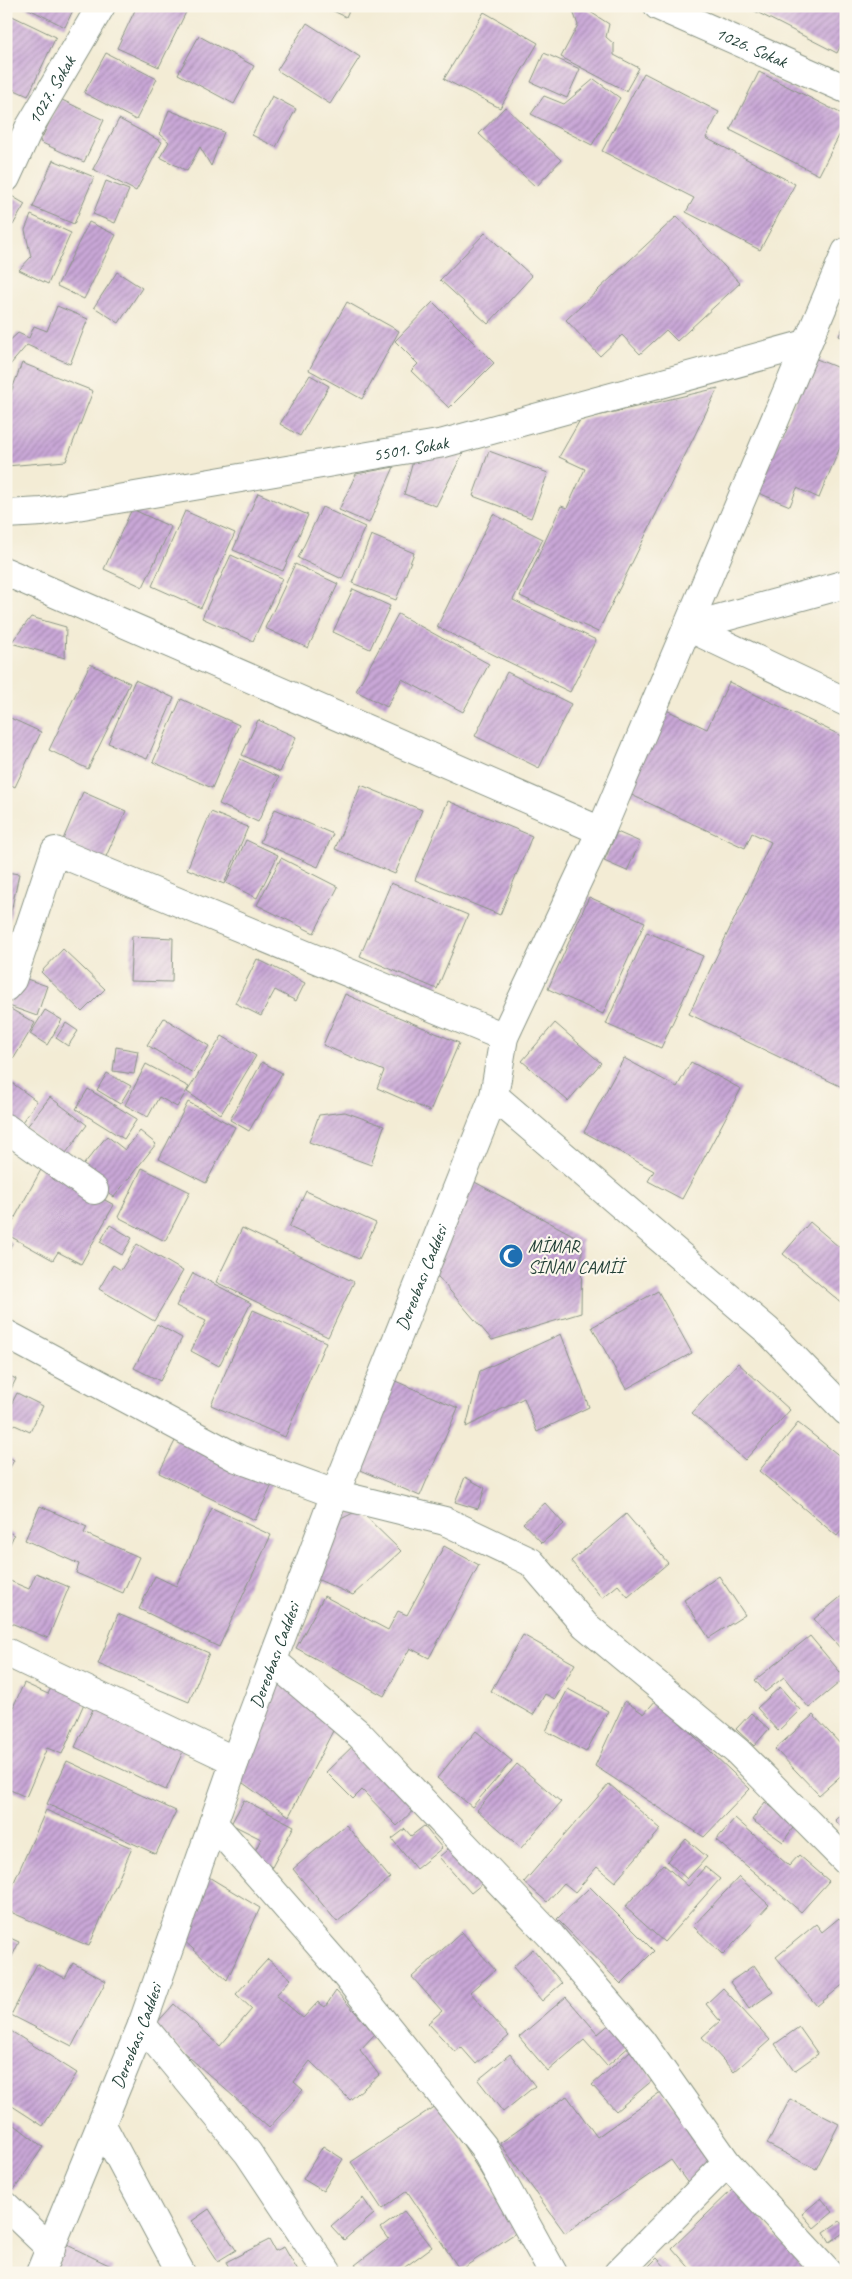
<svg xmlns="http://www.w3.org/2000/svg" width="852" height="2279" font-family="Caveat,sans-serif">
<style>
.building{fill:url(#building-hatch)}
.lines{fill:none;stroke-linecap:round;stroke-linejoin:round}
.street-casing{stroke:#899484;stroke-width:30}
.secondary-casing{stroke:#899484;stroke-width:30}
.street{stroke:#fff;stroke-width:28}
.secondary{stroke:#fff;stroke-width:28}
.labels{text-anchor:middle;stroke-width:4.5;stroke-linejoin:round;paint-order:stroke}
.street-label{font-size:18px;fill:#1f3d34;stroke:#fbf7ec}
.poi-label{font-size:18px;fill:#1f3d34;stroke:#fbf7ec;text-anchor:start}
</style>
<defs>
<pattern id="building-hatch" width="6" height="6" patternUnits="userSpaceOnUse" patternTransform="scale(1.25)"><rect width="6" height="6" fill="#c9a7d7"/><path d="M-1 1l2-2M0 6l6-6M5 7l2-2" fill="none" stroke="#a389af"/></pattern>
</defs>
<rect width="100%" height="100%" fill="#fbf7ec"/>
<filter id="ink" filterUnits="userSpaceOnUse"><feTurbulence type="fractalNoise" baseFrequency=".02" numOctaves="2"/><feDisplacementMap in="SourceGraphic" scale="10" xChannelSelector="R" yChannelSelector="G"/><feConvolveMatrix kernelMatrix="1 2 1 2 8 2 1 2 1" color-interpolation-filters="sRGB"/></filter>
<filter id="wash" filterUnits="userSpaceOnUse"><feTurbulence type="fractalNoise" baseFrequency=".0096" numOctaves="4" result="noise"/><feDisplacementMap in="SourceGraphic" scale="20" xChannelSelector="R" yChannelSelector="G"/><feGaussianBlur stdDeviation="1.12" result="paint"/><feColorMatrix in="noise" values="0 0 0 0 0 0 0 0 0 0 0 0 0 0 0 0 0 1.4 0 .05"/><feComposite in="paint" operator="in"/></filter>
<g filter="url(#wash)">
<rect width="100%" height="100%" fill="#f3ecd5"/>
<g id="blocks">
<!-- building -->
<path class="building" d="M23,6h52l-10,21z
M137,6h52l-30,61 -42,-19z
M323,6h28l-5,11z
M576,6h5l28,18 -3,13 8,7v11l25,13 -13,23 -65,-34 17,-32 -5,-14z
M745,6h101v29l-9,18z
M484,12l54,31 -38,65 -56,-29z
M6,13l50,24 -28,59 -22,-10z
M307,23l53,34 -30,47 -53,-34z
M199,36l55,30 -20,38 -56,-30z
M106,53l51,26 -21,41 -52,-27z
M544,53l36,16 -13,29 -36,-16z
M759,72l87,44v6l-27,53 -89,-45z
M644,73l75,39 -13,26 89,46 -35,66 -74,-38 8,-14 -92,-47z
M594,79l26,19 -28,47 -61,-31 13,-18 20,8z
M272,96l24,13 -20,38 -24,-12z
M60,99l44,21 -20,42 -44,-20z
M505,107l56,53 -25,27 -57,-53z
M169,110l55,22 -13,34 -11,-19 -13,24 -27,-14 9,-15 -9,-8z
M119,119l43,23 -26,49 -43,-22z
M53,160l41,17 -20,47 -41,-17z
M106,181l23,9 -14,33 -22,-9z
M10,195l15,9 -12,21 -7,-4v-20z
M31,215l40,18 -23,51 -29,-14 12,-13 -6,-27z
M677,216l63,67 -63,58 -11,-11 -26,24 -18,-19 -22,21 -34,-36z
M89,222l27,13 -32,64 -27,-13z
M485,233l47,43 -44,48 -48,-44z
M117,272l25,16 -23,35 -25,-16z
M347,302l52,29 -37,68 -53,-29z
M433,302l61,61 -45,45 -38,-37 7,-7 -23,-23z
M57,306l31,13 -18,45 -43,-19 -17,20 -4,-1v-20l12,-11 11,5 5,-12 13,5z
M846,321v18l-7,-3z
M814,358l32,13v71l-3,-2 -24,58 -22,-10 -7,18 -34,-14z
M22,363l71,28 -27,70 -60,5v-61z
M310,375l19,11 -29,50 -20,-12z
M718,388l-120,244 -78,-36 41,-90 6,2 18,-39 -26,-12 21,-37z
M489,451l59,22 -17,45 -58,-22z
M463,453l-27,53 -32,-12 11,-40z
M394,467l-25,56 -30,-13 17,-36z
M258,493l50,22 -25,56 -50,-21z
M322,507l43,20 -23,52 -44,-21z
M132,509l39,18 -28,60 -39,-18z
M185,511l50,22 -34,75 -49,-22z
M493,514l50,25 -30,61 83,40 -26,52 -133,-65z
M371,535l43,18 -18,47 -44,-17z
M231,555l51,23 -29,63 -51,-23z
M295,564l43,20 -30,64 -43,-20z
M353,589l37,17 -20,43 -37,-17z
M398,614l91,50 -26,48 -61,-33 -15,28 -31,-16z
M31,617l35,10 -1,31 -54,-15z
M90,664l40,19 -42,86 -39,-19z
M507,672l64,32 -32,64 -64,-32z
M135,680l39,18 -27,61 -39,-16z
M729,682l117,56v341l-4,8 -153,-73 82,-172 -19,-9 -7,15 -122,-57 39,-83 45,21z
M181,699l58,26 -27,63 -59,-26z
M6,716l35,16 -26,55 -9,-5z
M258,720l38,17 -16,35 -38,-17z
M240,759l39,18 -21,45 -39,-18z
M361,785l61,25 -27,64 -60,-25z
M83,792l43,19 -22,50 -42,-19z
M448,801l84,35 -32,79 -85,-35z
M275,809l58,25 -15,33 -58,-25z
M211,812l37,15 -24,57 -37,-15z
M617,832l23,10 -13,29 -23,-10z
M246,840l32,15 -21,43 -31,-15z
M281,858l57,29 -24,46 -57,-28z
M6,872l13,2 -12,57h-1z
M391,883l77,32 -31,74 -77,-33z
M589,897l56,25 -42,92 -55,-25z
M647,932l56,24 -42,92 -55,-24z
M132,936l41,2 -1,44 -42,-1z
M63,949l42,40 -23,23 -41,-40z
M257,959l48,24 -9,18 -21,-11 -14,26 -26,-13z
M18,976l29,10 -10,30 -28,-10z
M345,994l114,49 -29,68 -53,-23 7,-17 -61,-26z
M9,1008l26,15 -21,35 -8,-5v-40z
M45,1010l17,10 -15,25 -17,-11z
M164,1018l45,28 -16,27 -46,-28z
M66,1023l12,8 -10,15 -12,-8z
M555,1023l46,40 -33,38 -46,-40z
M222,1036l34,20 -35,58 -34,-22z
M116,1047l22,4 -4,23 -21,-3z
M624,1058l53,29 14,-25 50,27 -59,110 -34,-18 6,-10 -70,-39z
M262,1062l20,11 -33,58 -19,-11z
M146,1064l43,23 -12,20 -18,-10 -11,20 -23,-12z
M107,1073l24,13 -11,18 -23,-14z
M12,1083l25,18 -20,28 -11,-7v-31z
M88,1089l49,30 -13,20 -48,-30z
M50,1097l37,28 -24,32 -37,-29z
M188,1102l47,25 -29,56 -47,-24z
M345,1112l39,14 -13,39 -62,-23 10,-27z
M140,1131l16,13 -42,53 -35,-27 28,-34 18,14z
M43,1166l71,39 -33,59 -23,-12 -5,8 -47,-26z
M142,1168l48,24 -25,49 -47,-24z
M471,1180l111,60 -1,73 -89,27 -59,-69z
M306,1191l70,32 -17,36 -70,-32z
M810,1222l36,31v47l-3,4 -60,-50z
M110,1225l22,13 -10,17 -22,-13z
M242,1228l112,54 -26,55 -112,-55z
M6,1240l6,3 -6,15z
M137,1244l46,27 -29,50 -55,-32 14,-24 8,5z
M193,1273l58,30 -32,63 -28,-15 15,-30 -30,-15z
M658,1291l34,62 -66,36 -34,-62z
M253,1310l73,32 -41,95 -74,-32z
M157,1324l25,14 -22,43 -26,-13z
M561,1334l28,73 -52,25 -13,-34 -58,29 14,-56z
M738,1363l52,47 -45,50 -53,-47z
M6,1374l10,5 -10,20z
M393,1380l65,28 -38,88 -65,-28z
M17,1393l26,13 -13,26 -24,-11v-6z
M798,1423l48,38v64l-9,11 -78,-65z
M176,1439l96,46 -17,35 -96,-47z
M6,1456l8,4 -8,15z
M465,1477l20,11 -7,21 -23,-7z
M545,1503l19,21 -22,19 -19,-20z
M40,1506l47,21 -3,6 55,24 -16,36 -47,-20 3,-9 -54,-24z
M212,1508l59,27 -52,112 -80,-38 16,-33 21,10z
M359,1510l42,41 -48,44 -41,-18 19,-53z
M626,1514l42,49 -40,34 -10,-12 -16,13 -31,-37z
M6,1531l8,4 -8,18z
M444,1546l35,19 -50,93 -19,-10 -26,48 -88,-48 28,-52 64,34 10,-19 9,4z
M36,1573l33,14 -21,51 -42,-17v-32l4,-8 19,8z
M719,1576l26,39 -36,23 -25,-38z
M843,1595l3,2v49l-4,4 -28,-31z
M118,1614l91,39 -20,49 -91,-38z
M523,1635l52,29 -20,35 -10,-5 -12,21 -42,-24z
M810,1636l35,42 -36,30 -25,-31 -19,15 -10,-12z
M56,1677l33,15 -27,62 -15,-6 -21,49 -20,-9v-65l18,-40 24,11z
M278,1679l57,48 -46,89 -53,-38z
M780,1687l20,23 -22,21 -21,-23z
M568,1689l40,22 -22,41 -40,-21z
M656,1700l94,89 -46,48 -109,-71 30,-65 19,13z
M95,1705l90,42 -19,43 -91,-43z
M751,1713l18,16 -15,17 -18,-17z
M813,1715l33,35v21l-27,24 -44,-46z
M476,1731l36,30 -40,46 -35,-29z
M357,1742l62,63 -22,21 -35,-36 -9,9 -27,-27z
M67,1761l109,50 -20,43 -109,-50z
M517,1764l44,38 -40,46 -44,-38z
M609,1784l52,45 -46,53 -18,-15 -22,25 -11,-9 -17,19 -23,-20z
M244,1800l50,26 -22,41 -20,-10 9,-18 -30,-15z
M765,1802l30,23 -12,17 -31,-22z
M46,1810l86,38 -43,98 -83,-36v-10z
M846,1810v22l-11,-12z
M735,1818l54,48 10,-11 30,26 -28,31 -85,-72z
M346,1825l44,53 -53,44 -44,-53z
M424,1826l18,22 -26,21 -24,-30 13,-10 6,7z
M686,1839l21,18 -20,22 -20,-18z
M455,1843l33,36 -17,14 -32,-36z
M663,1864l25,22 17,-19 15,12 -56,63 -39,-35z
M207,1876l53,32 -33,72 -46,-42z
M739,1877l30,28 -46,50 -30,-29z
M590,1887l64,64 -33,33 -64,-65z
M839,1918l7,9v55l-29,24 -41,-49 40,-33 6,8z
M462,1932l33,38 -25,22 39,44 -33,28 -15,-17 -6,5 -27,-29 14,-12 -30,-34z
M6,1936l13,6 -13,27z
M533,1949l29,34 -20,18 -29,-34z
M268,1959l23,20 -15,16 27,23 15,-16 7,5 11,-16 39,43 -15,16 19,25 -29,25 -40,-39 -16,21 9,8 -34,38 -115,-102 20,-22 46,42 32,-37 -16,-15z
M73,1963l33,18 -34,65 -61,-31 26,-51 28,14z
M754,1965l19,27 -24,17 -19,-27z
M723,1988l47,52 -36,32 -32,-35 18,-16 -14,-17z
M566,1997l32,37 14,-12 19,23 -24,21 -23,-26 -36,31 -29,-34z
M799,2027l19,27 -24,17 -19,-27z
M6,2028l71,45 -34,53 -37,-24z
M630,2051l24,28 -38,32 -24,-26z
M510,2054l25,32 -32,26 -25,-32z
M662,2091l52,71 -25,23 -18,-25 -106,73 -65,-90 67,-47 30,41z
M790,2099l49,25 -23,45 -49,-25z
M438,2104l79,128 -57,38 -53,-79 -25,18 -31,-47z
M6,2118l37,29 -29,43 -8,-7z
M323,2146l20,13 -20,32 -20,-12z
M734,2188l75,85h-115l-22,-25z
M363,2198l11,16 -30,26 -13,-14z
M821,2198l12,14 -19,16 -12,-14z
M209,2209l27,41 -18,11 -26,-40z
M404,2211l28,36 -35,26h-36l-6,-8 34,-26 -8,-11z
M840,2221l6,10 -16,11 -6,-10z
M269,2240l6,11 9,-4 15,26h-67l-6,-11z
M65,2244l48,23 -3,6h-58z
M657,2258l14,15h-29z"/>
</g>
</g>
<g filter="url(#ink)">
<use href="#blocks" fill-opacity="0" stroke="#899484" stroke-width="1"/>
<g class="lines">
<defs>
<g id="street">
<path id="s1" d="M658,6l188,83"/>
<path id="s2" d="M6,178l23,-50 72,-122"/>
<path d="M6,572l595,259"/>
<path d="M688,627l158,75"/>
<path d="M688,627l158,-43"/>
<path d="M6,987l6,-7 43,-129 449,186"/>
<path d="M494,1096l274,235 78,80"/>
<path d="M6,1128l88,62"/>
<path d="M6,1334l231,124 98,36 110,27 86,41 54,63 153,127 108,109"/>
<path d="M6,1652l229,109"/>
<path d="M273,1661l87,74 191,201 90,105 86,122 102,110"/>
<path d="M213,1823l126,144 144,179 70,127"/>
<path d="M142,2025l106,128 80,120"/>
<path d="M102,2125l79,148"/>
<path d="M6,2206l45,43"/>
<path d="M618,2273l109,-110"/>
</g>
<g id="secondary">
<path id="s3" d="M6,514l36,-2 402,-69 362,-99"/>
<path id="s4" d="M40,2273l102,-248 93,-264 100,-267 159,-398 10,-59 97,-206 245,-579"/>
</g>
</defs>
<!-- street casing -->
<use href="#street" class="street-casing"/>
<!-- secondary casing -->
<use href="#secondary" class="secondary-casing"/>
<!-- street -->
<use href="#street" class="street"/>
<!-- secondary -->
<use href="#secondary" class="secondary"/>
</g>
</g>
<!-- icons -->
<defs>
<symbol id="mosque-disc" viewBox="-11 -11 22 22"><circle r="9.5" fill="#1f6fb2" stroke="#fbf7ec"/><path d="M3.5-4.9A6 6 0 1 0 3.5 4.9A5 5 0 1 1 3.5-4.9Z" fill="#fff"/></symbol>
</defs>
<g fill-rule="evenodd">
<use href="#mosque-disc" x="497" y="1242" width="28" height="28"/>
</g>
<g class="labels">
<!-- street labels -->
<g class="street-label">
<text dy="6" stroke="none"><textPath href="#s1" startOffset="102">1026. Sokak</textPath></text>
<text dy="6" stroke="none"><textPath href="#s2" startOffset="99">1027. Sokak</textPath></text>
<text dy="6" stroke="none"><textPath href="#s3" startOffset="410">5501. Sokak</textPath></text>
<text dy="6" stroke="none"><textPath href="#s4" startOffset="1066">Dereobası Caddesi</textPath></text>
<text dy="6" stroke="none"><textPath href="#s4" startOffset="661">Dereobası Caddesi</textPath></text>
<text dy="6" stroke="none"><textPath href="#s4" startOffset="256">Dereobası Caddesi</textPath></text>
</g>
<!-- poi labels -->
<g class="poi-label">
<text x="528" y="1252">MİMAR<tspan x="528" dy="21">SİNAN CAMİİ</tspan></text>
</g>
</g>
<!-- margin -->
<rect width="852" height="2279" fill="none" stroke="#fbf7ec" stroke-width="25"/>
</svg>
